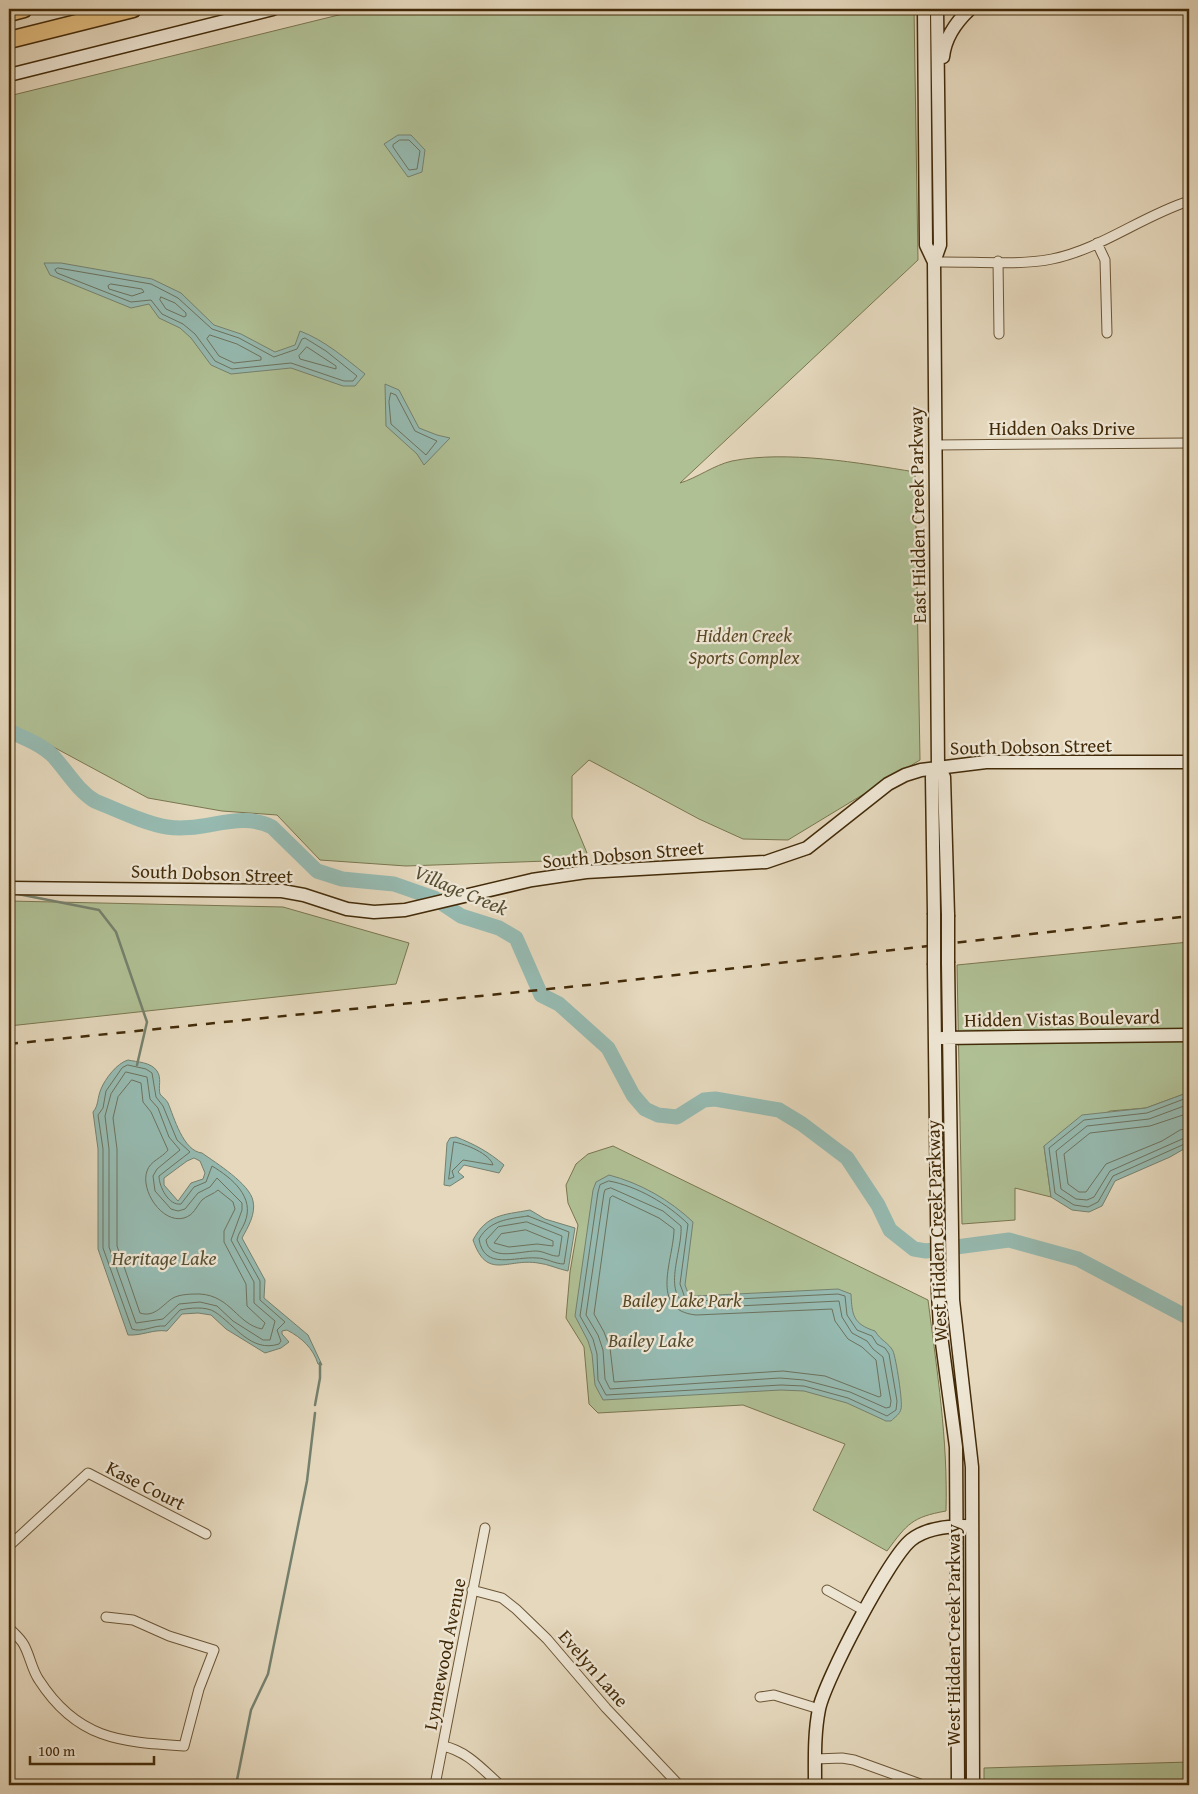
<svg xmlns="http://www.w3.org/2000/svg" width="1198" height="1794" font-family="'Gentium Book Plus',serif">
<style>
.green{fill:#b0c095;stroke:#7a764f}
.water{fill:#96bab1;stroke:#75816e;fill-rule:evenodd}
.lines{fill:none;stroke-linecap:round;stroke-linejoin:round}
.shore{stroke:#6c725d;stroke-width:1}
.stream{stroke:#75816e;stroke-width:2.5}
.river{stroke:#96bab1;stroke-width:15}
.street-casing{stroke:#6c5636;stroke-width:11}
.secondary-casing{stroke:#432b09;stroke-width:15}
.highway-casing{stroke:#432b09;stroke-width:19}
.street{stroke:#eee6d4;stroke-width:9}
.secondary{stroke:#eee6d4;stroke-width:12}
.highway{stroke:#e2bc7e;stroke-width:16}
.rail{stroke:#432b09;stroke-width:2.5;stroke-dasharray:9 9;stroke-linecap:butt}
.secondary-bridge-casing{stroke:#432b09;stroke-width:15;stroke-linecap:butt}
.secondary-bridge{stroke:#eee6d4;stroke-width:12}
.labels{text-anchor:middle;stroke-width:4.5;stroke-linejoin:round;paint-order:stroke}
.street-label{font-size:19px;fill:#432b09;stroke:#eee6d4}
.park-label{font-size:19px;font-style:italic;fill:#594925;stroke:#eee6d4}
.water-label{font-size:20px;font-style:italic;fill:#584f33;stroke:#eee6d4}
</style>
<rect width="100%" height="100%" fill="#e5d8bd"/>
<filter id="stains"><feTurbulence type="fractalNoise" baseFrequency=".004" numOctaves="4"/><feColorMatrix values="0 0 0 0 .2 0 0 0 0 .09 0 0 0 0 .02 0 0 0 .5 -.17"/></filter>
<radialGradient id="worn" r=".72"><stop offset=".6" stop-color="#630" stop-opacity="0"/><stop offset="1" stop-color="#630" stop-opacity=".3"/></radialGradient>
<!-- green -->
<path class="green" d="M363,9h551l4,251 -238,223c17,-5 34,-18 52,-22 55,-11 128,2 183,11l5,288 -132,80 -45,-1 -44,-20 -110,-59 -17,16v41l15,36 -11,7 -170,6 -86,-6 -43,-45 -55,-4 -74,-13 -139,-75v-627z
M9,901l274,6 126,36 -13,41 -387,42z
M1189,942v153l-5,-1 -38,14 -36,3 -66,35 7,51 -36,-9v32l-53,4 -5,-259z
M613,1146l315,154c9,71 20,140 18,211 -34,6 -39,13 -59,40l-74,-41 32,-66 -102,-39 -145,8 -9,-9 -5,-57 -18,-29 4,-46 8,-47 -10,-22 -2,-18 10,-21 12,-10z
M1189,1762v23h-205v-17z"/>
<!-- water -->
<path class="water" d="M398,135h13l14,15 -3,22 -14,5 -24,-33z
M44,263h17l91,16 29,14 33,32 27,9 34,18 20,-7 5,-14c24,9 45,27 65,43l-10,12h-12l-52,-18 -60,6 -20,-9 -20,-27 -11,-10 -21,-10 -10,-14 -18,4 -81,-33z
M385,384l14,6 20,38 18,7 13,3 -26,27 -7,-11 -31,-28z
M128,1060c9,2 23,2 29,11 5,7 1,16 3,23 2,3 6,5 8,9 6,14 15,48 34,50 14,10 48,31 51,48 3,13 -5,26 -11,37l23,42 -1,18 44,37 14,30 -4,-1c-5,-16 -16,-26 -31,-34l-5,1v3l7,8 -8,6 -16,5 -39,-24 -15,-14 -13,-2 -16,1 -15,17c-14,-2 -25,5 -39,4l-30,-86v-100l-5,-37c6,-7 4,-14 8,-23 4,-10 16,-26 27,-29zM194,1158l6,3 5,12 -2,6 -12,4 -13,18 -14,-16v-7l23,-17z
M1184,1094l5,1v51l-19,11 -55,24 -13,25 -13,6 -17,-2 -21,-13 -7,-51 38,-31 64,-7z
M456,1137c18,7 33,15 48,28l-5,8 -35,-8 -6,7 6,5 -14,9 -6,-1 3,-42 3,-5z
M609,1175c31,8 61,25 84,47l-8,63 3,8 8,3 142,-7 13,5c1,21 2,30 24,37 6,10 13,11 18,20 3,7 10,51 8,58 -1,5 -6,8 -10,12h-5l-39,-18 -43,-12 -23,-1 -178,10 -8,-15 -3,-31 -4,-13 -13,-25 18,-126 3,-8z
M530,1210l15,9 30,9 -7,43c-10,-2 -20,-7 -30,-8 -31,-5 -51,18 -65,-23 14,-26 30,-25 57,-30z"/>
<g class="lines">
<!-- shore -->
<path class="shore" d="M400,140h9l11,11 -3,18 -8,1 -16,-23v-2z
M58,268l93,16 27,14 34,31 27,9 35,19 23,-8 5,-10 3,-1 21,13 31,25 -4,5h-9l-53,-18 -59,6 -17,-8 -20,-27 -12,-10 -21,-10 -11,-14 -20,2 -74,-29 -2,-3z
M111,284l31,5 2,3 -12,4 -23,-7 -1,-3z
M161,297l14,6 11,10v3l-2,1 -18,-8 -6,-9z
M210,335l27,9 24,13v3l-27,3 -15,-7 -12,-17z
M307,347l29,19v3l-36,-10 -1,-3z
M391,393l5,2 19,36 22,10 -11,14 -35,-31 -2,-22z
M128,1065l18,4 6,4 4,24 7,9 14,34 13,12 -31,24c0,11 10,30 22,28l13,-17 12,-5 6,-16c20,12 43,31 33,56 -2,6 -7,11 -8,18l23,41v19l25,22 -8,8 4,11 -2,3c-28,9 -44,-19 -64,-32 -9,-6 -26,-4 -35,-2l-15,16c-12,-1 -23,7 -33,3l-29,-81v-99l-5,-34 5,-7 3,-17 16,-23z
M126,1072l21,5 3,22 8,9 11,29 11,13 -23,19 -4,7 2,15 16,18 7,2 7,-2 13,-16 12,-6 7,-9 25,25v7l-11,30 23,42v21l21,18 -5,19h-7l-30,-19 -16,-15 -17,-4 -21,2 -16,15 -27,4 -27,-76v-98l-4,-33 6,-22z
M132,1080l9,3 2,19 8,10 17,38c-6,8 -18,11 -21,21 -7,19 15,53 37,47 10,-3 12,-11 18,-18 4,-4 12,-6 16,-10l15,12 2,7 -11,22v11l22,42 1,22 18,17 -3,6c-25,-5 -31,-33 -62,-35 -8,0 -20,0 -27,4 -10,6 -18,20 -33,15l-23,-67v-97l-4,-31 5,-21z
M1189,1100l-5,-1 -37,14 -63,7 -35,28 6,45 19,12 14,2 10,-5 15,-26 76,-34
M1189,1106h-5l-35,13 -62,7 -31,25 5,38 15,10 11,1 7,-3 16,-26 79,-35
M1189,1113l-39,13 -60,7 -26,21 4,30 11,8h7l20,-28 56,-23 18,-11 9,-2
M454,1142c12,2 36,12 39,23l-30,-5 -11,11 2,6 -5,2z
M609,1181c28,5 59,23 79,43l-8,60 5,14 12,3 141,-7 7,2 2,19 10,15 15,6 5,8 8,4 4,6 8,47 -1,9 -9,6 -39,-18 -44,-12 -23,-1 -175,10 -8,-15 -1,-26 -4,-15 -13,-23 18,-124 2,-7z
M611,1188l52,23 18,15c2,27 -24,75 16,82l142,-7 3,16 10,16 15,8 6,8 10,8 8,44 -1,6 -4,1 -36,-16 -46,-12 -24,-2 -170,11 -5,-10 -2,-29 -5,-15 -12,-20 18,-122 1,-3z
M613,1196l46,22 15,11c0,30 -26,81 22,86l136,-6 3,12 13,18 14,8 14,13 5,36 -2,1 -54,-21 -42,-5 -169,11 -4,-34 -6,-16 -10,-18 16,-116z
M528,1216l41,16 -5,32c-9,0 -18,-6 -27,-6 -22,-2 -53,13 -58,-19 11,-19 29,-20 49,-23z
M527,1222l35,14 -3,20c-7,1 -15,-5 -23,-5 -16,0 -47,11 -50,-11l12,-13z
M526,1230l27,11v5l-16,-2 -28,3 -15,-4 7,-9z"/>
<!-- stream -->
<path class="stream" d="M18,894l81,16 17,22 31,90 -10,43
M315,1405l5,-27v-15
M236,1785l15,-75 17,-36 39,-193 8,-68"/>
<!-- river -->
<path class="river" d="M9,731c15,7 32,13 44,25 14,15 24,34 42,45 23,9 48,22 72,26 35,6 73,-17 105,0l45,44 25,8 52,5 40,14 27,18 38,12 17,10 25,57 18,9 49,44 25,47 12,14 13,6 19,2 27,-17 11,-1 64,11 23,14 45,34 31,47 12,25 24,19 12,2 83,-11 69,19 111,59"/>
<defs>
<path id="street" d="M1097,243l8,17 2,73
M998,261l1,73
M934,262c34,-1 86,4 118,-3 49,-10 90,-43 137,-58
M935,445l254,-2
M9,1546l79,-73 118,61
M472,1590l30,8 14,11 31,30 59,69 73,77
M827,1590l38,21
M9,1628c5,5 12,11 15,17 6,11 8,25 15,35 38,59 80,62 145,66l15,-57 15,-39 -45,-14 -36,-16 -27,-3
M760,1697l14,-2 45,14
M443,1746c24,5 39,23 57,39
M815,1759l27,-1 12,2 69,25
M435,1785l50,-257"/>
<path id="secondary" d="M924,9l2,236 8,17
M937,9l3,236 -6,17 4,505 6,10 4,138
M943,57c2,-19 13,-35 27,-48
M9,75l264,-66
M9,888l273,3 22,4 43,14 27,3 31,-2 127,-30 54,-8 180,-10 41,-14 81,-64 17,-9 16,-5 65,-8h203
M934,913l-2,-136 6,-10
M948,963l5,337 19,167 1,318
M934,965l4,328 2,35 16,119 2,338
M942,1038l247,-3
M815,1785c0,-25 -1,-51 4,-76 6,-29 70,-151 92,-169 15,-12 36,-14 54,-14"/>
<path id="highway" d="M9,13l15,-4
M9,40l124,-31"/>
</defs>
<!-- street casing -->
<use href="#street" class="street-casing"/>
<!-- secondary casing -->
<use href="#secondary" class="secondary-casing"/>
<!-- highway casing -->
<use href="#highway" class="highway-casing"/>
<!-- street -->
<use href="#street" class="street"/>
<!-- secondary -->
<use href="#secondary" class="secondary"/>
<!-- highway -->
<use href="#highway" class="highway"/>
<!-- rail -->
<path class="rail" d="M9,1044l579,-59 601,-69"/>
<defs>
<path id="secondary-bridge" d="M934,913v52
M948,915v48"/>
</defs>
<!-- secondary-bridge casing -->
<use href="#secondary-bridge" class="secondary-bridge-casing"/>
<!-- secondary-bridge -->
<use href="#secondary-bridge" class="secondary-bridge"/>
</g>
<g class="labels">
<!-- street labels -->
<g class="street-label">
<text x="1062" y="435">Hidden Oaks Drive</text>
<text transform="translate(917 515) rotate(-91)" y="7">East Hidden Creek Parkway</text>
<text transform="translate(1031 746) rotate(-1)" y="7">South Dobson Street</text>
<text transform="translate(623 854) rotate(-5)" y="7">South Dobson Street</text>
<text transform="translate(212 873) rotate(2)" y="7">South Dobson Street</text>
<text transform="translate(1062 1018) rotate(-1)" y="7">Hidden Vistas Boulevard</text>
<text transform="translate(936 1231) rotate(-92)" y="7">West Hidden Creek Parkway</text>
<text transform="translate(146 1485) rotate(27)" y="7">Kase Court</text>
<text transform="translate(953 1635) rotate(-90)" y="7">West Hidden Creek Parkway</text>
<text transform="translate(444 1654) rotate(-79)" y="7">Lynnewood Avenue</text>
<text transform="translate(594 1668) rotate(49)" y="7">Evelyn Lane</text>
</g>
<!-- park labels -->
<g class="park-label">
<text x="744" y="642">Hidden Creek<tspan x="744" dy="22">Sports Complex</tspan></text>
<text x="682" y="1307">Bailey Lake Park</text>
</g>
<!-- water labels -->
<g class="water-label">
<text transform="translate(461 890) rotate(23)" y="7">Village Creek</text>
<text x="164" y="1265">Heritage Lake</text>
<text x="651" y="1347">Bailey Lake</text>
</g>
</g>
<!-- margin -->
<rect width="1198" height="1794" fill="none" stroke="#e5d8bd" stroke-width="30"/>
<rect x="10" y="10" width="1178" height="1774" fill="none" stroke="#432b09" stroke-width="2.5"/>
<rect x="15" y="15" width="1168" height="1764" fill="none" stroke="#432b09"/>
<!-- scale -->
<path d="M30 1756v8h124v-8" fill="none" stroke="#432b09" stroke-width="2.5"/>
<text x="38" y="1756" font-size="15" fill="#432b09" stroke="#eee6d4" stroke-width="4" paint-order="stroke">100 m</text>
<rect width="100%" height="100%" filter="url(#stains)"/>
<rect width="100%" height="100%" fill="url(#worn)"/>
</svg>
